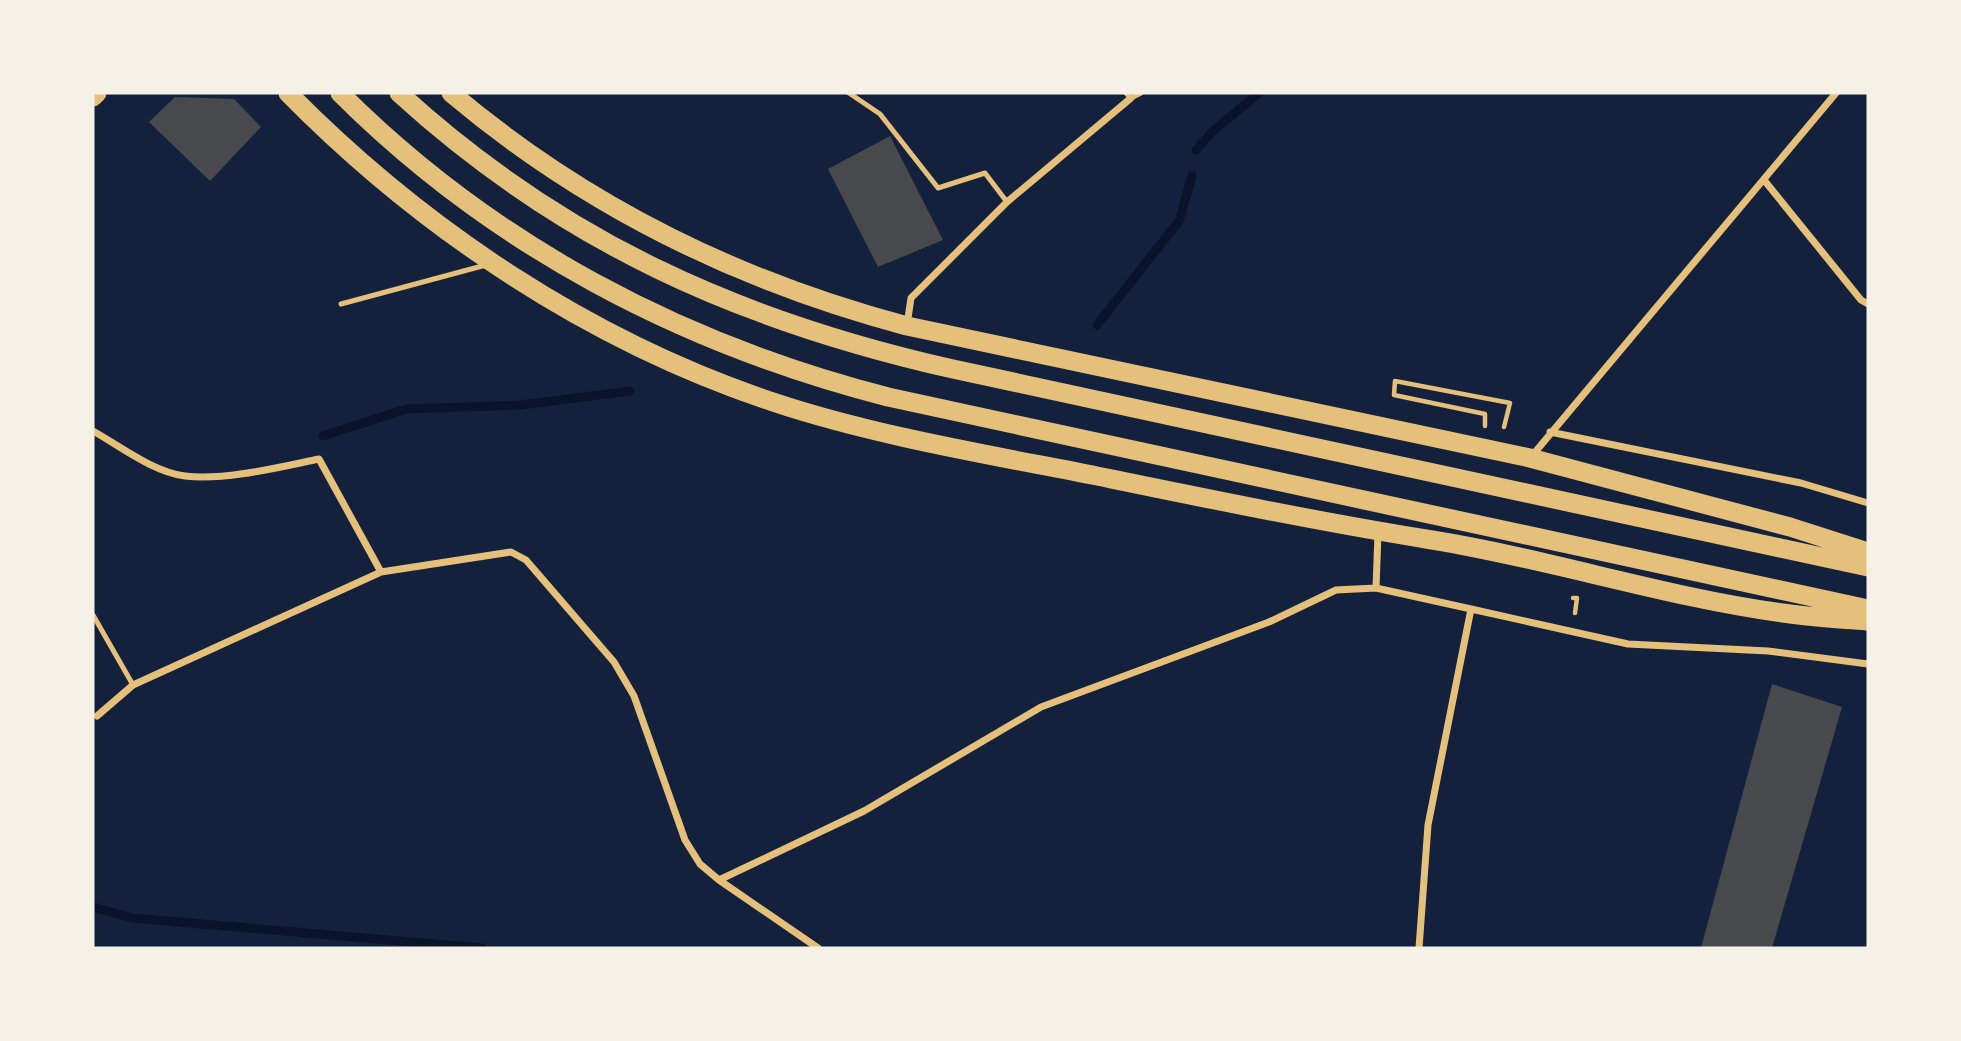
<svg xmlns="http://www.w3.org/2000/svg" width="1961" height="1041" font-family="'Roboto Serif',serif">
<style>
.lines{fill:none;stroke-linecap:round;stroke-linejoin:round}
.stream{stroke:#0b132b;stroke-width:9}
.building{fill:#48494c}
.path{stroke:#e5c07b;stroke-width:4.5}
.service{stroke:#e5c07b;stroke-width:5}
.minor{stroke:#e5c07b;stroke-width:7}
.trunk{stroke:#e5c07b;stroke-width:19}
</style>
<rect width="100%" height="100%" fill="#14213d"/>
<g class="lines">
<!-- stream -->
<path class="stream" d="M1196,150l17,-19 46,-38
M1097,325l82,-104 13,-45
M323,436l83,-27 115,-4 109,-14
M93,907l39,11 350,30"/>
</g>
<!-- building -->
<path class="building" d="M175,97l59,2 27,28 -51,54 -61,-59z
M890,136l53,104 -65,27 -50,-98z
M1772,684l70,23 -70,241h-71z"/>
<g class="lines">
<!-- path -->
<path class="path" d="M1485,426v-12l-91,-19 1,-14 115,22 -6,24
M1573,598h4l-2,15"/>
<!-- service -->
<path class="service" d="M849,93l31,21 58,74 47,-15 22,29
M1126,93l5,5 10,-5
M341,304l145,-39
M93,615l40,70"/>
<!-- minor -->
<path class="minor" d="M1764,180l97,120 7,4
M907,325l4,-27 96,-96 124,-104
M93,431c27,15 60,41 92,45 39,5 95,-9 134,-17l62,113
M1550,432l251,51 67,20
M1531,457l305,-364
M1376,588l95,21 -43,216 -9,123
M1471,609l157,35 140,7 100,13
M97,716l36,-31 248,-113 130,-20 15,8 88,102 20,34 51,144 15,24 19,16 99,68
M719,880l145,-69 177,-104 228,-85 67,-32 40,-2 2,-55"/>
<!-- trunk -->
<path class="trunk" d="M288,93c135,137 302,248 485,309 102,34 218,53 324,74 112,23 223,46 335,64 118,19 233,57 351,73 28,4 57,6 85,8
M340,93c152,152 341,251 548,304l980,212
M399,93c163,149 341,228 554,276l915,198
M451,93c134,113 286,188 456,233l623,132 260,69 78,25
M93,97l4,-4"/>
</g>
<!-- border -->
<rect width="1961" height="1041" fill="none" stroke="#f6f1e7" stroke-width="189"/>
</svg>
